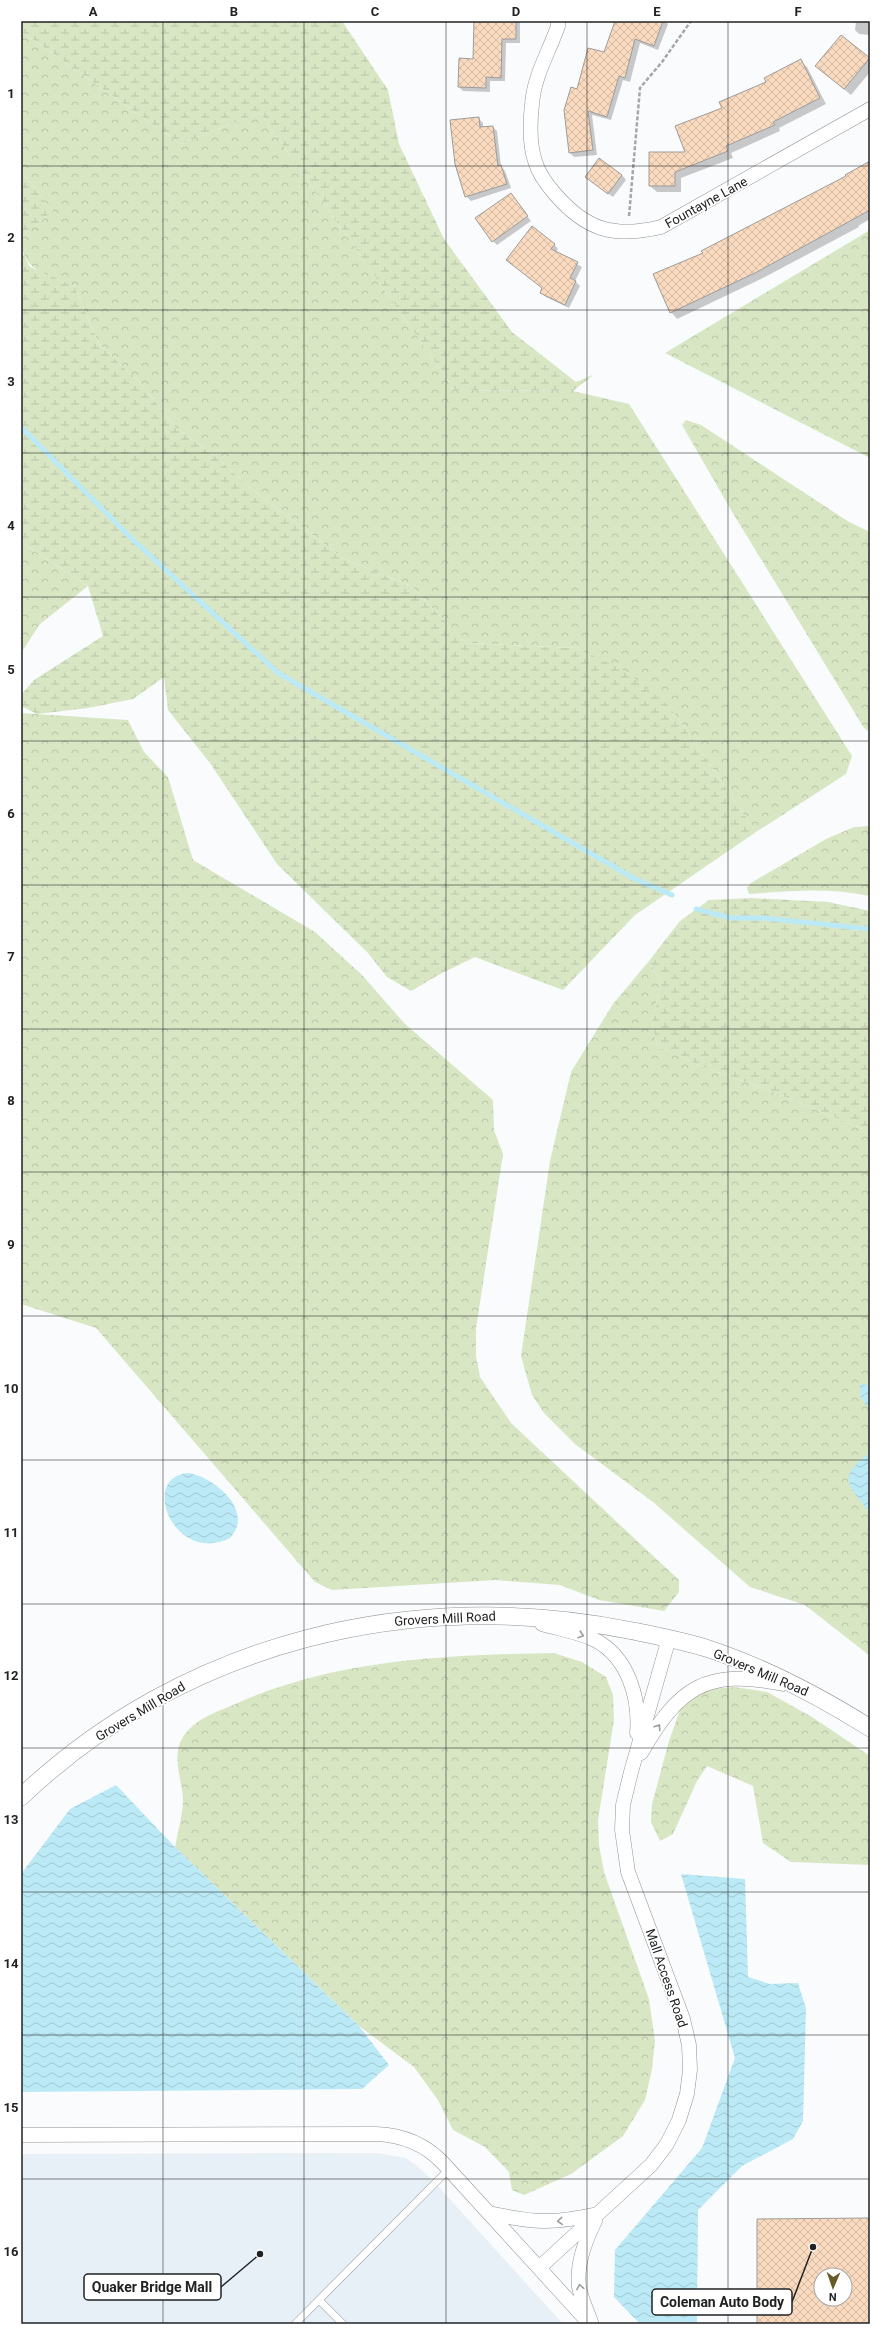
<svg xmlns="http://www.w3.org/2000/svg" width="891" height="2345" font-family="Roboto,sans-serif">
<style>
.built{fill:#e7eff7}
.forest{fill:url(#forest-crowns)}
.wetland{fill:url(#wetland-marsh)}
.water{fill:url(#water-waves)}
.shadow{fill:#0003}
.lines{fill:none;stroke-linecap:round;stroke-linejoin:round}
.stream{stroke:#bbeaf6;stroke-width:5}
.building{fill:url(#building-cross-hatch);stroke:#9e9c9a;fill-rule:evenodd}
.service-casing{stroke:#909294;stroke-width:8}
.minor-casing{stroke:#909294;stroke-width:15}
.tertiary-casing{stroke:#909294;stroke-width:18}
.path{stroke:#a4a6a7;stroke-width:2.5;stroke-dasharray:4 2;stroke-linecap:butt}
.service{stroke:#fff;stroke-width:7}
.minor{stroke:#fff;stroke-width:14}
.tertiary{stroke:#fff;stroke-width:17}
.oneway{stroke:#9b9c9c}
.grid{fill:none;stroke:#212223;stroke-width:1;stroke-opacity:0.55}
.labels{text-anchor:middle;stroke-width:3.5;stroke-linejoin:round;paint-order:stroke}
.street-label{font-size:13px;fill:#212223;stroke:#fff}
.leader{fill:none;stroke:#212223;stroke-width:1.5}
.callout-dot{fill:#212223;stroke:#fff;stroke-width:1.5}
.callout{fill:#fff;stroke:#212223;stroke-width:1.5}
.callout-label{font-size:14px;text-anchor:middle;font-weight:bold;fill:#212223}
.neatline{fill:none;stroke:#212223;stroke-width:1.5}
.grid-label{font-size:13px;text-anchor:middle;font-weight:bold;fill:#212223}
</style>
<defs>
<pattern id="forest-crowns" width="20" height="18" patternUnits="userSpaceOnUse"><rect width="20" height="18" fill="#d8e6c4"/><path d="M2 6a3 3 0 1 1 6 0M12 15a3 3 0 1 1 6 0" fill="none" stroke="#b9c5a8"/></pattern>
<pattern id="wetland-marsh" width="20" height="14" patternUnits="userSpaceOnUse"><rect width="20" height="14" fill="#d8e6c4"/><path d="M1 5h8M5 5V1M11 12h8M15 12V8" fill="none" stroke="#b9c5a8"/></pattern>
<pattern id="water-waves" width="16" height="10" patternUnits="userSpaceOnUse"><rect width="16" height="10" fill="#bbeaf6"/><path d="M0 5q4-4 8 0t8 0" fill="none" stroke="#a0c8d3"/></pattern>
<pattern id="building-cross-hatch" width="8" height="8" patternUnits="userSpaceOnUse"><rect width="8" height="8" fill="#f9dabe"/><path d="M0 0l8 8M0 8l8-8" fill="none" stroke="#d5bba3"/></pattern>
</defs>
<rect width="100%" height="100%" fill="#f9fbfd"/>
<!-- built -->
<path class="built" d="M376,2153l29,5 10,6 20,19 128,141h-542v-170z"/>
<!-- forest -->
<path class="forest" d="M21,31l159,113 80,-31 195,277 118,1 56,13 223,352 -6,18 -90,58 -86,-125 -93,-59 -111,-5 -55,-57 -68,-28 -93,-70 -35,-32 -39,-28 -33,-42 -44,-42 -25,-58c-27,-12 -53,-14 -53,-49l32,-26 -32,-40z
M870,230v228l-205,-105z
M686,420l15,5 148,97 21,10v200l-6,-4 -133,-218 -49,-85z
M21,542l67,44 -48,38 -19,29z
M21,713l107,7 16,32 24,25 25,83 122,72 47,43 43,49 88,76 1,30 9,24 -27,174v28l4,21 31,46 168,157v12l-15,19 -65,-11 -39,-15 -65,-5 -163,10 -17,-8 -219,-254 -75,-24z
M870,826v70c-41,-9 -80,-5 -121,-2l-2,-6 4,-5 75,-44 28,-12z
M649,961l12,21 -9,40 5,24 46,21 68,24 99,41v524l-65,-51 -55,-18 -97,-85 -78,-58 -31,-31 -12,-18 -11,-39 29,-195 21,-89 42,-68z
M554,1653l28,9 24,15 7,18 1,25 -16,100 1,25 5,27 45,127 6,42 -3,28 -7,31 -22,36 -52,38 -47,21 -12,-5 -3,-18 -24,-25 -32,-17 -15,-30 -24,-33 -55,-41 -184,-179c3,-16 8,-33 8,-48 -1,-20 -12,-43 0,-62 12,-18 31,-24 50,-32 101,-46 212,-50 321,-52z
M735,1687l32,5 45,25 58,39v109l-79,-3 -28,-19 -10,-57 -46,-20 -10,15 -24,53 -13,7 -9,-19 1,-18 17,-63 12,-34 16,-13 13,-5z"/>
<!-- wetland -->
<path class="wetland" d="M21,21h321l46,69 11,54 45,95 68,93 64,50 17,-7 -20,16 -118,-1 -195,-277 -80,31 -159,-113z
M21,171l32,40 -32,26z
M21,250l9,17 44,19 25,58 44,42 33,42 39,28 35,32 93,70 68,28 55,57 111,5 50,24 43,35 86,125 -121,83 -72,75 -88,-33 -33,16 -31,18 -24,-14 -19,-24 -91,-89 -67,-101 -42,-53 -4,-33 -31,22 -45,9 -51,6 -16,-8v-11l13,-15 69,-44 -15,-50 -67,-44z
M752,898l76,4 42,9v221l-99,-41 -68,-24 -46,-21 -5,-24 9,-40 -12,-21 31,-40 29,-21z"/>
<!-- water -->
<path class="water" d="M860,1384l10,1v25l-10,-14z
M870,1453v61c-19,-28 -37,-36 0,-61z
M189,1473c26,5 66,38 41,65 -56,28 -92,-62 -41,-65z
M116,1785l59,62 184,179 30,39 -27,24 -341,3v-218l49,-65z
M681,1874l64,5 3,98 22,7 28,-1 8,25 -3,113 -10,18 -51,27 -44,44 -1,113 -57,1 -26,-27 1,-47 87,-102 33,-90z"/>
<!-- shadow -->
<path class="shadow" d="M475,21h45v22h-14l-1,38h-15v11l-27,-1 -4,-4v-28l15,1z
M616,21h50l2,3 -10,26 -18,-7 -10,39 -7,-2 -12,40 -19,-5 5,40 -23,2 -4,-4 -5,-43 39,-57z
M856,21h14v14l-11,-1 -4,-4z
M841,36l29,24v12l-19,23 -28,-23z
M800,61l7,6 19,37 -47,24 1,3 -49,22 2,5 -52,20v14h-24l-7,-6 37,-33 36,-44z
M478,118l5,5v5l10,-1 4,4 4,35 4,5 6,17 -40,13 -5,-5z
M870,162v57l-12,7 1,1 -96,51 -86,41 -6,-7 33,-58 143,-77z
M622,175l4,5 -13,17 -22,-16z
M511,194l20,27 -34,24 -4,-4z
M554,244l4,5 -2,3 26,15 -7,14 5,5 -11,22 -23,-11 -5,-5 2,-4 -36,-28z"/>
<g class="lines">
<!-- stream -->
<path class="stream" d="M21,427l109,110 148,136 357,206 37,16
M696,909l35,9h32l107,11"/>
</g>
<!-- building -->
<path class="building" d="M474,21h42v18h-14l-1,39 -15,-1v11l-28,-1 1,-29 14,1z
M615,21h48l-9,25 -19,-7 -10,39 -6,-2 -12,41 -19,-6 5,39 -24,3 -5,-43 7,-23 6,2 11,-41 16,4z
M841,35l29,23 -26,31 -29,-23z
M801,59l19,39 -47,24 2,3 -49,21 2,5 -53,21v14h-26v-34h36l-10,-26 47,-18 -3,-6 47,-20 -2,-4z
M479,117l1,10 13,-1 5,40 3,-1 6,19 -42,13 -10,-33 -5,-44z
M599,158l23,17 -14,19 -23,-17z
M870,161v49l-113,62 -87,41 -17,-39 50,-21 -2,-2 145,-75 -1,-1z
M511,193l17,23 -36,26 -17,-24z
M532,226l23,18 -4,5 27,13 -8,16 6,3 -11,24 -25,-12 2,-5 -36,-28z
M870,2218v106h-113v-105zM821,2275h24v24h-24z"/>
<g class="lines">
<defs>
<path id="service" d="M319,2300l24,24
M295,2324l154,-155"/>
<path id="minor" d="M558,21v5c-9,26 -24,50 -26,78 -2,18 -3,39 3,57 3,11 13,25 20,33 32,37 60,44 106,33l209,-118
M542,1624c17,5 37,8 53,16 33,17 45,58 42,93
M641,1753c38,-66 65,-85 142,-69
M21,2135l355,-1c27,1 49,10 67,29l147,161
M489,2213c46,10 63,11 109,1
M539,2268l112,-103 16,-21 12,-24 8,-26 3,-24 -1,-25 -6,-26 -55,-147 -6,-42 1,-25 8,-33 38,-134
M591,2322c-4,-11 -10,-24 -12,-35 -3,-23 6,-46 16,-66"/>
<path id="tertiary" d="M21,1797c164,-156 393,-211 612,-166 25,5 51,10 76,18 57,19 110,47 161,79"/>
</defs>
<!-- service casing -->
<use href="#service" class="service-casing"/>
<!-- minor casing -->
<use href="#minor" class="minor-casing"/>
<!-- tertiary casing -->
<use href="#tertiary" class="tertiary-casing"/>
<!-- path -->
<path class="path" d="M629,216l11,-128 22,-26 29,-41"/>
<!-- service -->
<use href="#service" class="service"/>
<!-- minor -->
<use href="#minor" class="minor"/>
<!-- tertiary -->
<use href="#tertiary" class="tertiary"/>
</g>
<!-- one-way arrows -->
<defs><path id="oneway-chevron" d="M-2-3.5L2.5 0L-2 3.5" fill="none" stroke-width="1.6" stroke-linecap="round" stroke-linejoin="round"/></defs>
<g class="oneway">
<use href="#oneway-chevron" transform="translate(581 1635) rotate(17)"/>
<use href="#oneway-chevron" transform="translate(658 1727) rotate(-56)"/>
<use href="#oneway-chevron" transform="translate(560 2221) rotate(175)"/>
<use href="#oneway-chevron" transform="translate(580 2287) rotate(-99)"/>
</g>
<!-- grid -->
<path class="grid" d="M163,21v2303M304,21v2303M446,21v2303M587,21v2303M728,21v2303M21,166h849M21,310h849M21,453h849M21,597h849M21,741h849M21,885h849M21,1029h849M21,1172h849M21,1316h849M21,1460h849M21,1604h849M21,1748h849M21,1892h849M21,2035h849M21,2179h849"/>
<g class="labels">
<!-- street labels -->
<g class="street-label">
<text transform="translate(706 202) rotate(-29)" y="5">Fountayne Lane</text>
<text transform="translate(445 1618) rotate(-3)" y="5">Grovers Mill Road</text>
<text transform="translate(761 1672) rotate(23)" y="5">Grovers Mill Road</text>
<text transform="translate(140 1711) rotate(-31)" y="5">Grovers Mill Road</text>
<text transform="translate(667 1978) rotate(71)" y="5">Mall Access Road</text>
</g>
</g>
<!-- callouts -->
<path class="leader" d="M260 2254L221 2287M813 2247L792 2302"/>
<g class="callout-dot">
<circle cx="260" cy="2254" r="4"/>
<circle cx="813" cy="2247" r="4"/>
</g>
<g class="callout">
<rect x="84" y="2274" width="137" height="26" rx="4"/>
<rect x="652" y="2289" width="140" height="26" rx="4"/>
</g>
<g class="callout-label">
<text x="152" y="2292">Quaker Bridge Mall</text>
<text x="722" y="2307">Coleman Auto Body</text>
</g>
<!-- border -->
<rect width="891" height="2345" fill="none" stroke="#ffffff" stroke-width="44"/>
<!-- north arrow -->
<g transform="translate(833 2287) rotate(182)"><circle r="19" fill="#ffffff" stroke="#a6a7a7"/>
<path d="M0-3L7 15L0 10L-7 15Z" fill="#665b28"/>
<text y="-6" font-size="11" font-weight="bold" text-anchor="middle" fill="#212223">N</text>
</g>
<rect x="22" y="22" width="847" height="2301" class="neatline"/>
<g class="grid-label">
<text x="93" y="16">A</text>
<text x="234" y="16">B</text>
<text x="375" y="16">C</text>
<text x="516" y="16">D</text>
<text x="657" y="16">E</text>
<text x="798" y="16">F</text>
<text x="11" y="98">1</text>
<text x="11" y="242">2</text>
<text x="11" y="386">3</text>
<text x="11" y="530">4</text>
<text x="11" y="674">5</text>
<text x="11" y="818">6</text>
<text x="11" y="961">7</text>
<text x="11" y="1105">8</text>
<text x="11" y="1249">9</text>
<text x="11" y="1393">10</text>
<text x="11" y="1537">11</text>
<text x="11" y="1680">12</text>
<text x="11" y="1824">13</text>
<text x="11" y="1968">14</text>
<text x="11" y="2112">15</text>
<text x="11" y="2256">16</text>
</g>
</svg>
